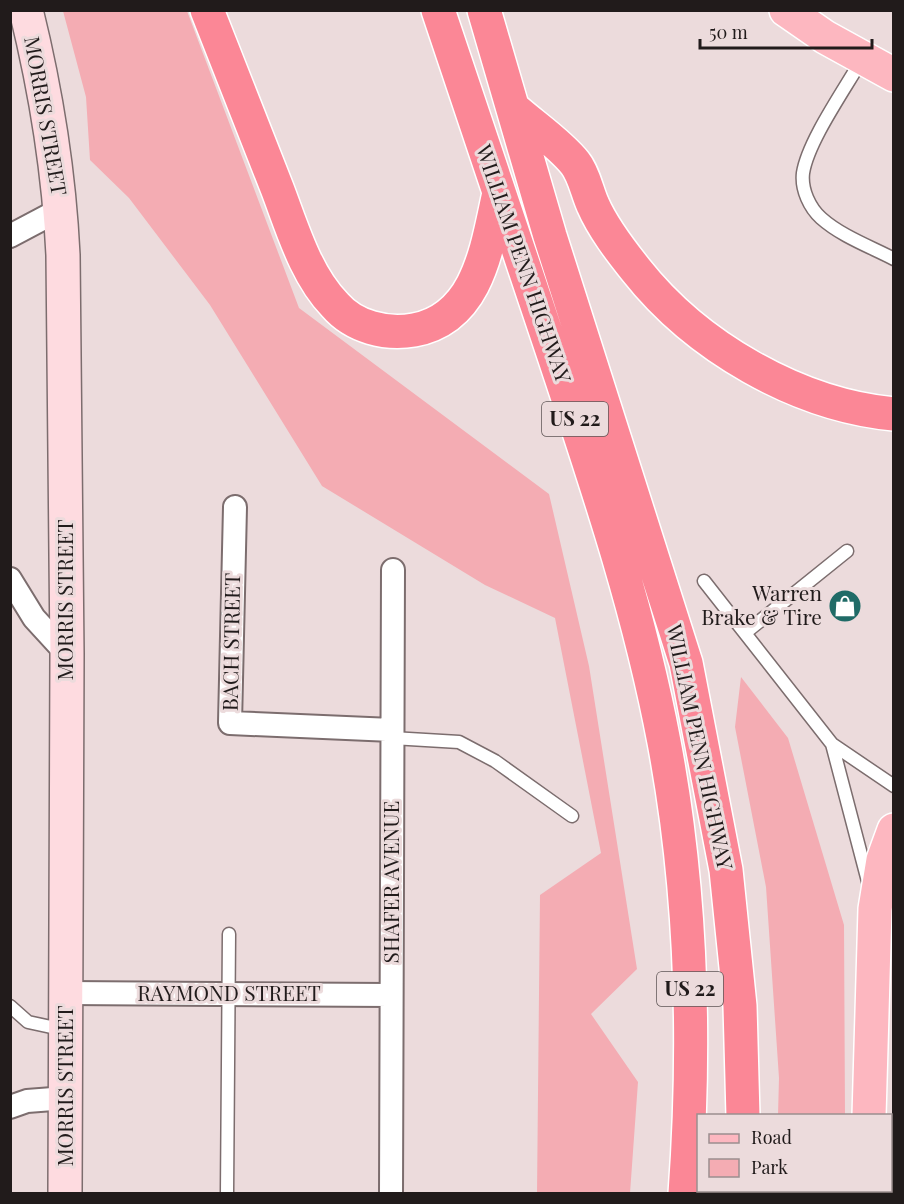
<svg xmlns="http://www.w3.org/2000/svg" width="904" height="1204" font-family="'Playfair Display',serif">
<style>
.green{fill:#f4acb3}
.lines{fill:none;stroke-linecap:round;stroke-linejoin:round}
.lane-casing{stroke:#7c6d6e;stroke-width:15}
.street-casing{stroke:#7c6d6e;stroke-width:26}
.secondary-casing{stroke:#7c6d6e;stroke-width:36}
.primary-casing{stroke:#fff;stroke-width:36}
.highway-casing{stroke:#fff;stroke-width:36}
.lane{stroke:#fff;stroke-width:12}
.street{stroke:#fff;stroke-width:22}
.secondary{stroke:#fedbe0;stroke-width:33}
.primary{stroke:#fdb7c0;stroke-width:33}
.highway{stroke:#fb8796;stroke-width:33}
.labels{text-anchor:middle;stroke-width:6;stroke-linejoin:round;paint-order:stroke}
.shield{fill:#ecdbdc;stroke:#5e5555;stroke-width:1.5}
.shield-label{font-size:20px;font-weight:bold;fill:#211b1b}
.street-label{font-size:21px;fill:#211b1b;stroke:#ecdbdc}
.poi-label{font-size:21px;fill:#211b1b;stroke:#ecdbdc;text-anchor:end}
</style>
<rect width="100%" height="100%" fill="#ecdbdc"/>
<!-- green -->
<path class="green" d="M63,11h124l112,297 250,186 40,172 48,303 -46,45 47,68 -8,111h-93l3,-298 61,-42 -46,-235 -70,-33 -163,-99 -112,-181 -81,-107 -39,-38 -4,-63z
M741,677l47,61 56,187 1,190h-67l1,-37 -13,-191 -31,-160z"/>
<g class="lines">
<defs>
<path id="lane" d="M862,59c-17,30 -54,82 -59,114 -2,17 7,35 18,45 20,18 50,29 73,41
M704,581l128,163 62,42
M745,633l102,-82
M392,738l67,4 36,19 77,55
M832,744l37,141
M10,1006l18,16 37,8
M227,1194l2,-260"/>
<path id="street" d="M10,236l51,-27
M235,507l-5,216 162,7
M10,579l24,39 33,36
M66,993l325,2
M10,1107l17,-6 39,-3
M391,1194l2,-624"/>
<path id="secondary" d="M26,10c20,81 33,162 37,245l4,399 -2,540"/>
<path id="primary" d="M786,10l39,27 69,38
M869,1116l6,-207 8,-49 11,-30
M890,1170l4,1
M865,1194v-4"/>
<path id="highway" d="M207,10c23,60 47,119 70,178 15,39 28,86 58,117 19,22 51,30 79,25 65,-12 73,-84 85,-137
M438,10c39,117 78,233 117,349 42,127 84,251 109,383 28,148 32,301 21,452
M484,10l66,226 136,427 40,207 14,136 3,110
M513,108c20,18 46,35 62,55 9,11 12,29 18,42 10,23 27,45 43,65 60,76 161,135 258,144
M741,1194v-4"/>
</defs>
<!-- lane casing -->
<use href="#lane" class="lane-casing"/>
<!-- street casing -->
<use href="#street" class="street-casing"/>
<!-- secondary casing -->
<use href="#secondary" class="secondary-casing"/>
<!-- primary casing -->
<use href="#primary" class="primary-casing"/>
<!-- highway casing -->
<use href="#highway" class="highway-casing"/>
<!-- lane -->
<use href="#lane" class="lane"/>
<!-- street -->
<use href="#street" class="street"/>
<!-- secondary -->
<use href="#secondary" class="secondary"/>
<!-- primary -->
<use href="#primary" class="primary"/>
<!-- highway -->
<use href="#highway" class="highway"/>
</g>
<!-- icons -->
<defs>
<symbol id="shop-disc" viewBox="-11 -11 22 22"><circle r="9.5" fill="#206b67" stroke="#ecdbdc"/><path d="M-5-2.5h2.3a2.7 3.5 0 0 1 5.4 0H5L5.5 6h-11ZM-1.5-2.5h3a1.5 2.3 0 0 0-3 0Z" fill="#fff"/></symbol>
</defs>
<g fill-rule="evenodd">
<use href="#shop-disc" x="826" y="587" width="38" height="38"/>
</g>
<g class="labels">
<!-- shield labels -->
<g class="shield">
<rect x="542" y="402" width="66" height="34" rx="4.5"/>
<rect x="657" y="972" width="66" height="34" rx="4.5"/>
</g>
<g class="shield-label">
<text x="575" y="426">US 22</text>
<text x="690" y="996">US 22</text>
</g>
<!-- street labels -->
<g class="street-label">
<text transform="translate(45 116) rotate(80)" y="7">MORRIS STREET</text>
<text transform="translate(523 264) rotate(71)" y="7">WILLIAM PENN HIGHWAY</text>
<text transform="translate(66 600) rotate(-90)" y="7">MORRIS STREET</text>
<text transform="translate(232 642) rotate(-89)" y="7">BACH STREET</text>
<text transform="translate(699 747) rotate(78)" y="7">WILLIAM PENN HIGHWAY</text>
<text transform="translate(392 882) rotate(-90)" y="7">SHAFER AVENUE</text>
<text x="229" y="1001">RAYMOND STREET</text>
<text transform="translate(66 1086) rotate(-90)" y="7">MORRIS STREET</text>
</g>
<!-- poi labels -->
<g class="poi-label">
<text x="822" y="601">Warren<tspan x="822" dy="24">Brake &amp; Tire</tspan></text>
</g>
</g>
<!-- border -->
<rect width="904" height="1204" fill="none" stroke="#211b1b" stroke-width="24"/>
<!-- legend -->
<rect x="697" y="1114" width="195" height="78" fill="#ecdbdc" stroke="#9b8e8f" stroke-width="1.5"/>
<rect x="709" y="1134" width="30" height="9" fill="#fdb7c0" stroke="#9b8e8f" stroke-width="1.5"/>
<text x="751" y="1144" font-size="18" fill="#211b1b">Road</text>
<rect x="709" y="1159" width="30" height="18" fill="#f4acb3" stroke="#9b8e8f" stroke-width="1.5"/>
<text x="751" y="1174" font-size="18" fill="#211b1b">Park</text>
<!-- scale -->
<path d="M700 39v9h172v-9" fill="none" stroke="#211b1b" stroke-width="3"/>
<text x="709" y="39" font-size="18" fill="#211b1b" stroke="#ecdbdc" stroke-width="4.5" paint-order="stroke">50 m</text>
</svg>
